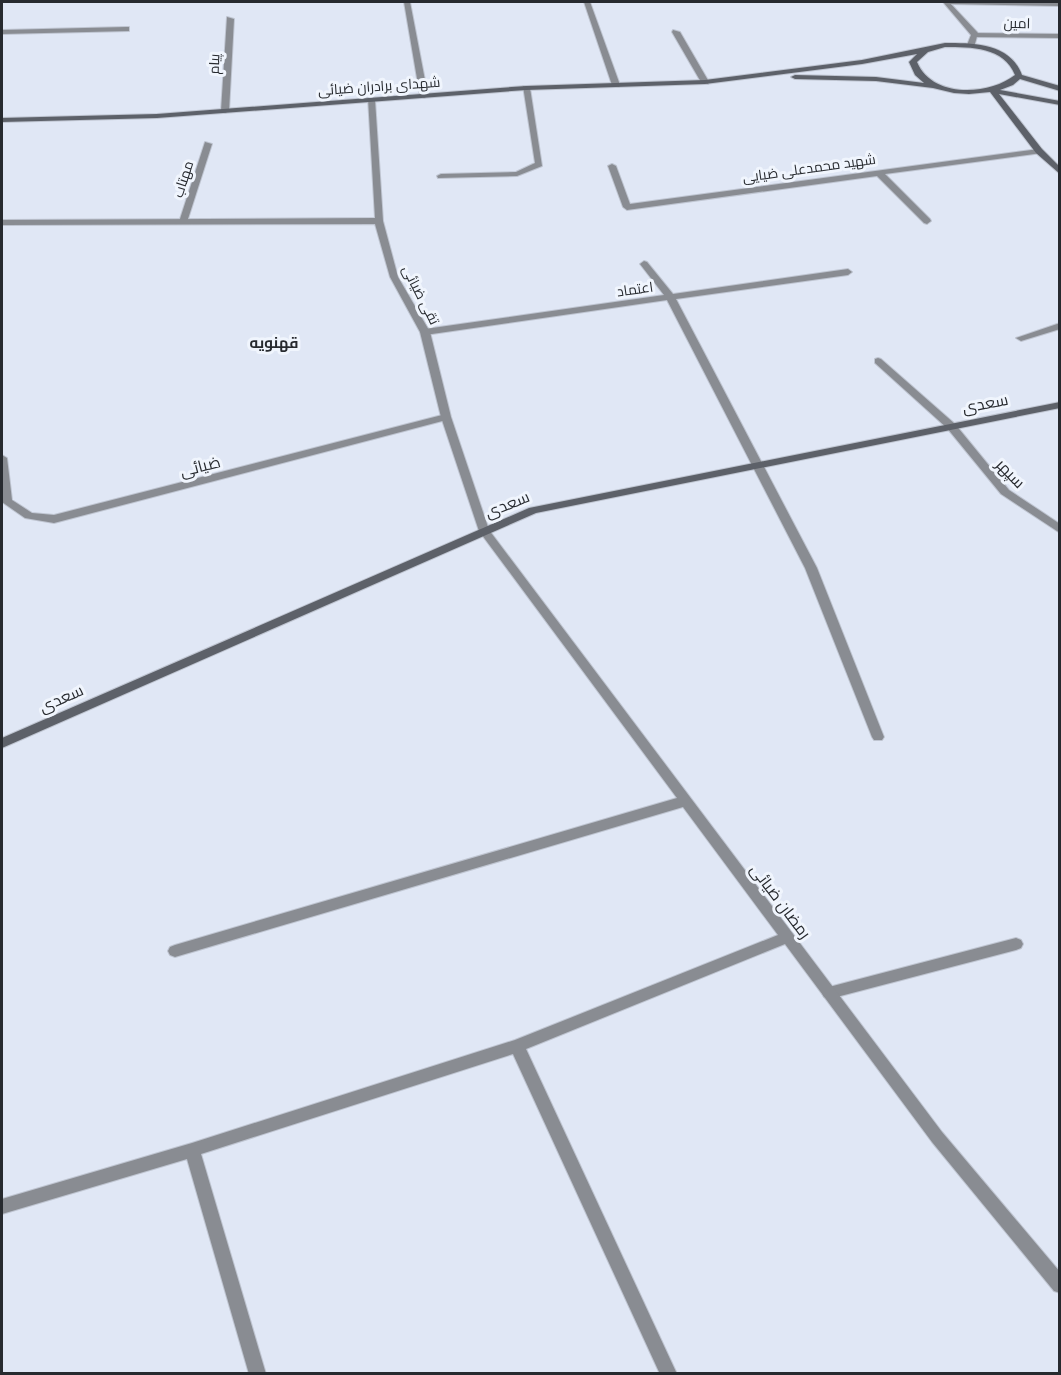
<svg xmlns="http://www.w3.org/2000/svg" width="1061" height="1375" font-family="'Public Sans',Cairo,sans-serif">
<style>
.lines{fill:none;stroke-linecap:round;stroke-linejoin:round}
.lane-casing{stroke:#bfc5d1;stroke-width:2}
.street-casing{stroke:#bfc5d1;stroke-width:2}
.secondary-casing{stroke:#bfc5d1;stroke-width:2}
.lane{fill:#898c92;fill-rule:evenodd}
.street{fill:#898c92;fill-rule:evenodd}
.secondary{fill:#5d6169;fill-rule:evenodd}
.labels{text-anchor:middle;stroke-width:6;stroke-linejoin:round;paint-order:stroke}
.far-street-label{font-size:14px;fill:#272a2f;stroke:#f0f5fd}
.far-neighbourhood-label{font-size:15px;font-weight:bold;fill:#272a2f;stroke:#f0f5fd}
.street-label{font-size:16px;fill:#272a2f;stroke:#f0f5fd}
</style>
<rect width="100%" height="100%" fill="#e0e7f5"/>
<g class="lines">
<defs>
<path id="lane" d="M404,2h6l18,94 -4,2 -4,-2z
M584,2h6l30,83 -1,2 -7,-2z
M946,2h114v4l-111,-2z
M227,17l7,2 -5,92 -4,2 -4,-2z
M126,27h3v4l-127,3v-4z
M673,30l7,2 29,50 -1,2 -7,-2 -29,-50z
M972,33l88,1v4l-85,-1 -4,-2z
M523,86l7,2 12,78 -25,10 -79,2 -1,-2 4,-2 75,-2 19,-9z
M205,142l7,2 -25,78 -7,2 -1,-2z
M1039,149h3v4l-157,21 45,45 1,2 -4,3 -3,-1 -47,-47 -250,34 -4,-3 -15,-41 4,-2 4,2 14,38z
M644,261l3,1 26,32 175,-25 4,3 -4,3 -172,24 141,269 67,169 -2,3h-8l-2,-3 -67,-169 -138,-268 -242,35 -5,-3 5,-3 239,-34 -24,-31z
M1060,323v6l-39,12 -5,-3z
M878,358l3,1 74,65v4h-8l-72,-65v-4z
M446,414l4,1v4l-396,104 -29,-5 -23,-16v-47l5,3 5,42 20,13 22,2z
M1016,938l5,2 2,4 -2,4 -5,2 -187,49 -5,-2 -2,-4 2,-4 5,-2z"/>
<path id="street" d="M943,2h6l29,31 -4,14 -7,-2 4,-10z
M368,98l7,2 8,121 15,56 32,55 21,85 38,113 453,602 118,140v21l-6,-2 -122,-149 -147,-198 -259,105 151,325h-17l-147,-320 -312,100 65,220h-17l-62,-215 -185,55v-15l190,-56 323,-103 263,-105 -95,-128 -508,150 -5,-2 -2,-4 2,-4 5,-2 502,-147 -198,-267 -38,-114 -21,-85 -30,-55 -15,-53 -373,1v-5l373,-2z
M951,423l4,1 54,66 51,34v9l-59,-39 -54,-66 -1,-2z"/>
<path id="secondary" d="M945,43c29,0 65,0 77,32l38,11v5l-40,-12 -7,6 -13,5 60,11v4l-61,-11 43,55 18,18v7l-24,-21 -46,-61 -21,2 -15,-1 -21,-5 -57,-7 -81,-2 -4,-2 4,-2 81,2 48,6 -9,-8 -6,-13 8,-8 -55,10 -157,20 -179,6 -369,28 -155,4v-4l155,-4 369,-28 179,-6 157,-20zM945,47c26,0 59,0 70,28 -27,21 -83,23 -98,-13l11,-10z
M1060,402v6l-524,105 -534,235v-10l527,-230z"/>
</defs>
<!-- lane casing -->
<use href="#lane" class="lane-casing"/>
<!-- street casing -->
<use href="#street" class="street-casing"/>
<!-- secondary casing -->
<use href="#secondary" class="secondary-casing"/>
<!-- lane -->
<use href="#lane" class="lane"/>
<!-- street -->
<use href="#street" class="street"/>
<!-- secondary -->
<use href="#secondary" class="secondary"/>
</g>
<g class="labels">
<!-- far-street labels -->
<g class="far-street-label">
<text transform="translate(1017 23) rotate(1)" y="5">امین</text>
<text transform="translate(214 64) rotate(-87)" y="5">پیام</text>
<text transform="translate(379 86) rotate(-4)" y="5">شهدای برادران ضیائی</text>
<text transform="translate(809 168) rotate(-8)" y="5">شهید محمدعلی ضیایی</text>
<text transform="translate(183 179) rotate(-72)" y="5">مهتاب</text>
<text transform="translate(635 289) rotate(-8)" y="5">اعتماد</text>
<text transform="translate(421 295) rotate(63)" y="5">تقی ضیائی</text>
</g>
<!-- far-neighbourhood labels -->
<g class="far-neighbourhood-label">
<text x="274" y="348">قهنویه</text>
</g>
<!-- street labels -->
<g class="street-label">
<text transform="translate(985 403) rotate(-11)" y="6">سعدی</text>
<text transform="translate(200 466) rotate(-15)" y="6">ضیائی</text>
<text transform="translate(1011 473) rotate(46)" y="6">سپهر</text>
<text transform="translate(507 504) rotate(-22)" y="6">سعدی</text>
<text transform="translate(61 698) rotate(-24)" y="6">سعدی</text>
<text transform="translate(781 901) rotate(53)" y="6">رمضان ضیائی</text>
</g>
</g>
<!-- border -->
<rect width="1061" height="1375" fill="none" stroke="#272a2f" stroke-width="6"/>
</svg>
